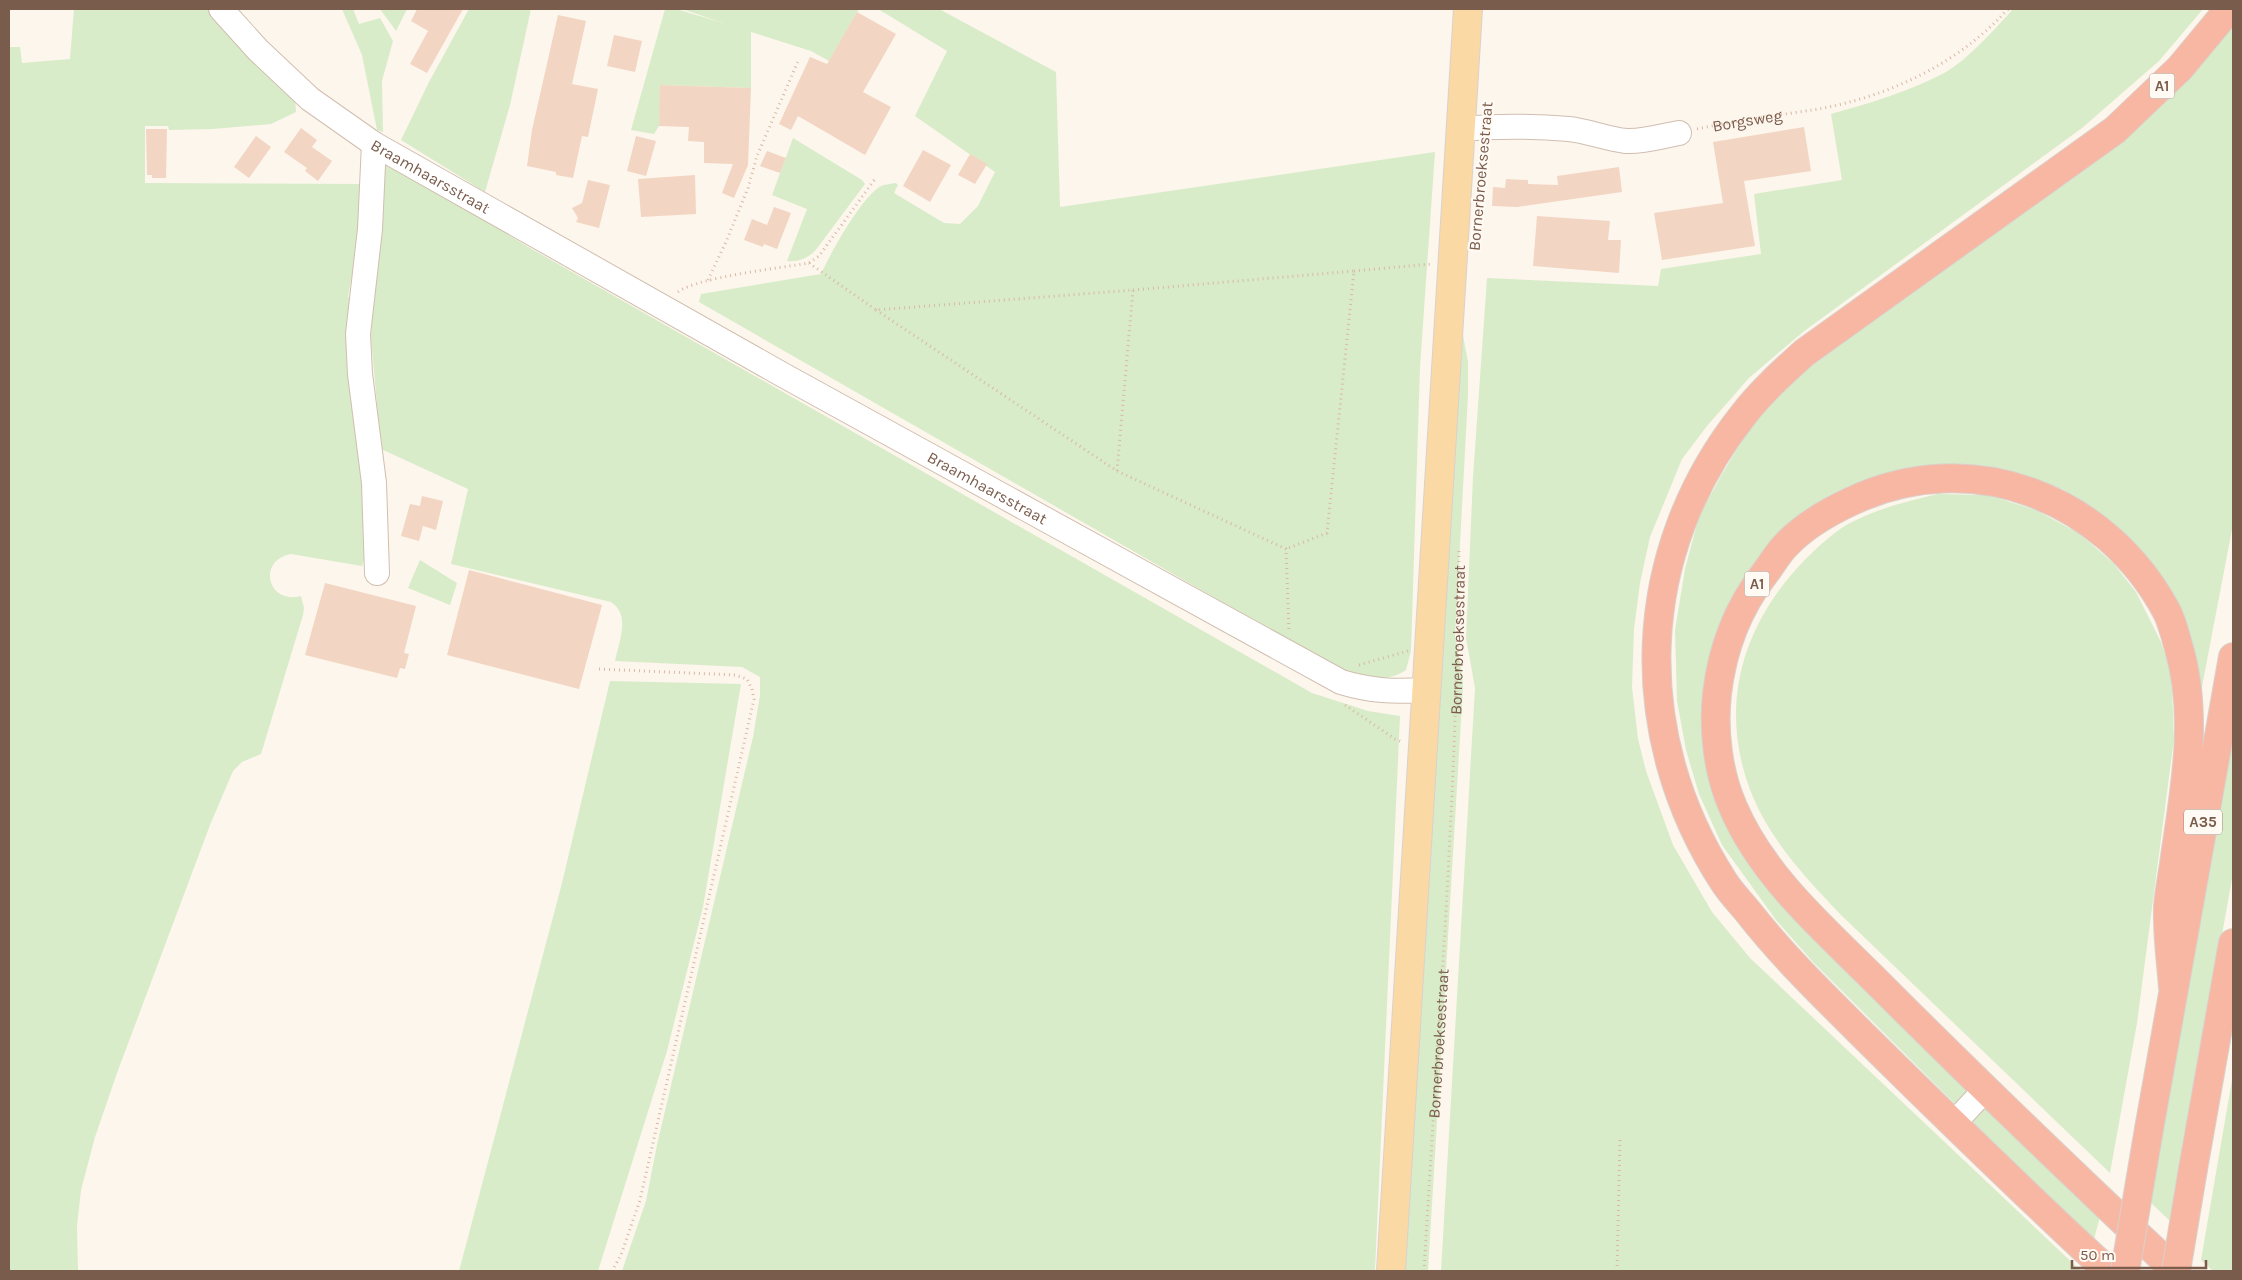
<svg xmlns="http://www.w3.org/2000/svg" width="2242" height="1280" font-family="Karla,sans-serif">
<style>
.green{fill:#d8ecc9}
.building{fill:#f3d5c3}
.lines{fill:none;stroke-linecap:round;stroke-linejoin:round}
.minor-casing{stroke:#d1beb0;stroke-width:26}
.major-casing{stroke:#dad1cd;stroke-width:30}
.highway-casing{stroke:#dad1cd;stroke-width:30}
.path{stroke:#d9b8a5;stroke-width:3;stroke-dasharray:1 4;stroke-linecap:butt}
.minor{stroke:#fff;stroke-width:24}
.major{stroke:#fbd9a5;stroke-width:28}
.highway{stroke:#f7b7a3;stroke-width:28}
.highway-bridge-casing{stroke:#dad1cd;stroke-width:30;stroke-linecap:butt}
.highway-bridge{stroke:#f7b7a3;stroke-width:28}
.labels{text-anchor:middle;stroke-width:4.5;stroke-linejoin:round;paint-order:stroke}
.shield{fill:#fffaf3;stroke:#a28b7f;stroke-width:1}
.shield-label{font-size:15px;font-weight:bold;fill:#7a5c4d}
.street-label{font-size:16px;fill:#7a5c4d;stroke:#fffaf3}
</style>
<rect width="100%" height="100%" fill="#fdf6ec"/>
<!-- green -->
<path class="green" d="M74,9h137l84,87 1,16 -25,12 -58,5 -44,1 -1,-4h-23v57l219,1 -5,51 -11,62 5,4 20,231 -11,34 -71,-12c-34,6 -24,51 10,42l3,12 -1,7 -42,139 -19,8 -9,9 -23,54 -93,248 -22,64 -14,53 -4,36 1,45h-69v-1224h11l2,16 48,-4z
M342,9h11l6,15 21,-6 13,23 -11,40 1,51 -6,-2 -15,-75z
M380,9h27l-11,22z
M469,9h62l-21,96 -25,87 -84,-52 28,-58z
M665,9h11l47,14 -41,-14h177l-30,52 -18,-10 -60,-19v56l-90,-3 -2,41 -5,8 -23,-4z
M878,9h61l117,63 4,135 375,-55 -15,215 -9,284 -5,19c-18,12 -34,8 -55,6l-652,-374 2,-8 120,-20c9,-20 41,-78 60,-88 5,-2 10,-2 15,-3l2,2 -4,8 50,30 16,1 18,-18 17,-34 -80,-56 32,-65z
M2013,9h190l-44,52 -77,67 -279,204 -54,46 -42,48 -25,33 -32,78 -10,46 -6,46 -2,58 6,52 8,32 27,74 39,67 38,46 331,313h-640l34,-583 -9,-50 7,-161 14,-199 171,8 3,-17 100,-15 -7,-60 88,-14 -11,-66c39,-11 80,-23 115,-42 21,-12 51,-45 67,-63z
M2233,21v503l-32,168 -58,-132 -31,-36 -48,-34 -55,-18 -52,-5 -130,38 -113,151 21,170 367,383 -8,30 -87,-83 -194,-194 -37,-42 -54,-75 -23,-51 -13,-44 -9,-49 -2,-71 10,-61 14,-53 23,-42 27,-45 45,-54z
M793,138l69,42 3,4 -50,67c-9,8 -17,11 -28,10l20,-52 -35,-14z
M386,160l144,88 782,445 56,18 32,5 -25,555h-753l24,-70 11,-56 96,-408 7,-42v-18l-18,-10 -127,-6c4,-20 16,-46 -4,-59l-160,-38 17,-75 -87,-40 -10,-111 1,-25z
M1458,309l10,53v33l-13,242 6,31 2,19 -35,584h-23z
M1938,494l50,1 48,15 44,24 34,30 22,28 25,50 8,24 3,22 2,51 -37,284 -27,150 -269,-258c-34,-36 -68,-71 -88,-118 -35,-84 -14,-166 46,-231 14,-15 31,-31 49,-42 28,-15 59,-23 90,-30z
M420,560l37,23 -7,22 -42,-17z
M610,681l131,3 -38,223 -36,144 -69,220h-139l103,-388z
M2233,725v148l-62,349 -23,-22 77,-416z
M2233,1074v197h-20l-12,-11z"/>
<!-- building -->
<path class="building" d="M417,9h46l-36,64 -17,-9 18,-33 -17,-10z
M857,12l39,22 -33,58 28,15 -26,48 -67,-39 -7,14 -12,-6 31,-67 17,7z
M558,15l28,6 -14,63 26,5 -10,48 -6,-1 -9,42 -17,-3v-3l-29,-6 5,-36z
M614,35l28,6 -7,31 -28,-6z
M660,85l91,3 -3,77 -14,33 -12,-5 11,-29 -29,-1v-21l-16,-1 1,-14 -30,-1z
M1804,127l7,44 -67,10 11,65 -93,14 -8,-47 69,-10 -10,-61z
M301,128l16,12 -5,7 20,14 -14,20 -13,-10 2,-3 -23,-16z
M146,129h21l-1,49h-14v-3h-5z
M256,136l15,11 -22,31 -15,-11z
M636,136l20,5 -10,35 -19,-5z
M923,150l28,15 -21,37 -27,-16z
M767,151l19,7 -6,15 -20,-7z
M970,154l17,10 -12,20 -17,-9z
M1619,167l3,25 -105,15 -25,-1 1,-19 12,1 1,-9 22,1v4l30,1 -1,-9z
M695,175l1,39 -55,3 -3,-38z
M588,180l22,5 -11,43 -23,-6 2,-4 -6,-10 10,-5z
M774,207l17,6 -14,36 -13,-5 -1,3 -19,-7 8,-21 15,6z
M1537,216l73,5 -2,19h13l-2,33 -86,-7z
M422,496l21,5 -7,29 -13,-4 -4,15 -18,-5 9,-32 10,2z
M469,570l133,35 -23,84 -132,-34z
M325,583l91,23 -12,47 5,1 -4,15 -5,-1 -3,10 -92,-23z"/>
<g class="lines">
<defs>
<g id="minor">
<path id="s3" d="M221,9l37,41 52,49 64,45 409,231 558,307c30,9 53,10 84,8"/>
<path d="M1460,129c36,-3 73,-3 109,0 19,2 38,10 57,12 18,1 36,-5 53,-8"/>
<path d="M374,144l-4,85 -12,105 2,40 14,109 3,90"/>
<path d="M1953,1124l33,-35"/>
</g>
<path id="major" d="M1391,1271l77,-1262"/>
<path id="highway" d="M2173,987c-2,-26 -6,-54 -5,-80 1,-14 4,-29 6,-43 10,-72 26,-147 4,-219 -3,-11 -6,-23 -11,-33 -61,-115 -196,-167 -315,-111 -24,11 -48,25 -66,44 -8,8 -14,19 -21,28 -28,36 -43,77 -48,121 -4,37 1,79 16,113 31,73 97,127 151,182 96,96 194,190 292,282
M2149,1129l84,-472
M2193,1169l40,-226
M2108,1271c-81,-75 -160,-152 -238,-229 -42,-42 -85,-83 -121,-129 -8,-10 -18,-20 -25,-31 -96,-148 -90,-330 20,-468 17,-22 39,-42 60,-61l311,-223 65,-62 49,-59"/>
</defs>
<!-- minor casing -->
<use href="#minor" class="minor-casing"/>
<!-- major casing -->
<use href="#major" class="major-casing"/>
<!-- highway casing -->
<use href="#highway" class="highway-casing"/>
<!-- path -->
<g class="path">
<path id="s1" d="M1697,129c42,-9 85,-14 127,-21 70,-14 136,-46 184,-99"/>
<path d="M809,263l67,47 257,-20 -16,181"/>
<path d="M1354,271l77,-7"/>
<path d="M708,280l18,-38 22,-54 9,-32 42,-97"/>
<path d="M1133,290l221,-19 -27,262 -41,16"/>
<path d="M678,292c20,-15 103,-24 131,-29l10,-7 56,-77"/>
<path d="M876,310l241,161 169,78 3,83"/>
<path d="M1359,665l49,-14"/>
<path d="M599,669l136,6 12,4 5,10 2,10 -114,501 -19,55 -9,16"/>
<path d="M1345,705l50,34 7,3"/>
<path id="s2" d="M1424,1271c14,-240 33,-480 35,-721"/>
<path d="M1617,1271l3,-134"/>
</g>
<!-- minor -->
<use href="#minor" class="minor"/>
<!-- major -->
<use href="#major" class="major"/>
<!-- highway -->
<use href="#highway" class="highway"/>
<defs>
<path id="highway-bridge" d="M2125,1271l24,-142
M2176,1271l17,-102"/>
</defs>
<!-- highway-bridge casing -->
<use href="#highway-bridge" class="highway-bridge-casing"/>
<!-- highway-bridge -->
<use href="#highway-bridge" class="highway-bridge"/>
</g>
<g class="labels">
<!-- shield labels -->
<g class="shield">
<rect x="2149.5" y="73.5" width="25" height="25" rx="4"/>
<rect x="1744.5" y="571.5" width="25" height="25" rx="4"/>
<rect x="2184" y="809.5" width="38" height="25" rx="4"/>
</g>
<g class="shield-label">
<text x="2162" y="91">A1</text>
<text x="1757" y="589">A1</text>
<text x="2203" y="827">A35</text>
</g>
<!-- street labels -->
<g class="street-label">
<text dy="6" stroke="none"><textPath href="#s1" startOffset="51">Borgsweg</textPath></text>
<text dy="6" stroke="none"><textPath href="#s3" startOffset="270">Braamhaarsstraat</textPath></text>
<text transform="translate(1480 176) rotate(-85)" y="6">Bornerbroeksestraat</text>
<text dy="6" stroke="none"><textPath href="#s3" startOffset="908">Braamhaarsstraat</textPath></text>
<text dy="6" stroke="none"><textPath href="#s2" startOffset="632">Bornerbroeksestraat</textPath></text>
<text dy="6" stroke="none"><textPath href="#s2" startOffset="228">Bornerbroeksestraat</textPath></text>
</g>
</g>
<!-- border -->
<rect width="2242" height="1280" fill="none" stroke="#7a5c4d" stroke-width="20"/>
<!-- scale -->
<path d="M2072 1260v8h134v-8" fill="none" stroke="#7a5c4d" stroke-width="2.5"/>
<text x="2080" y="1260" font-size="15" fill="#7a5c4d" stroke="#fffaf3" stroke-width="4" paint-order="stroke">50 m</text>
</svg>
